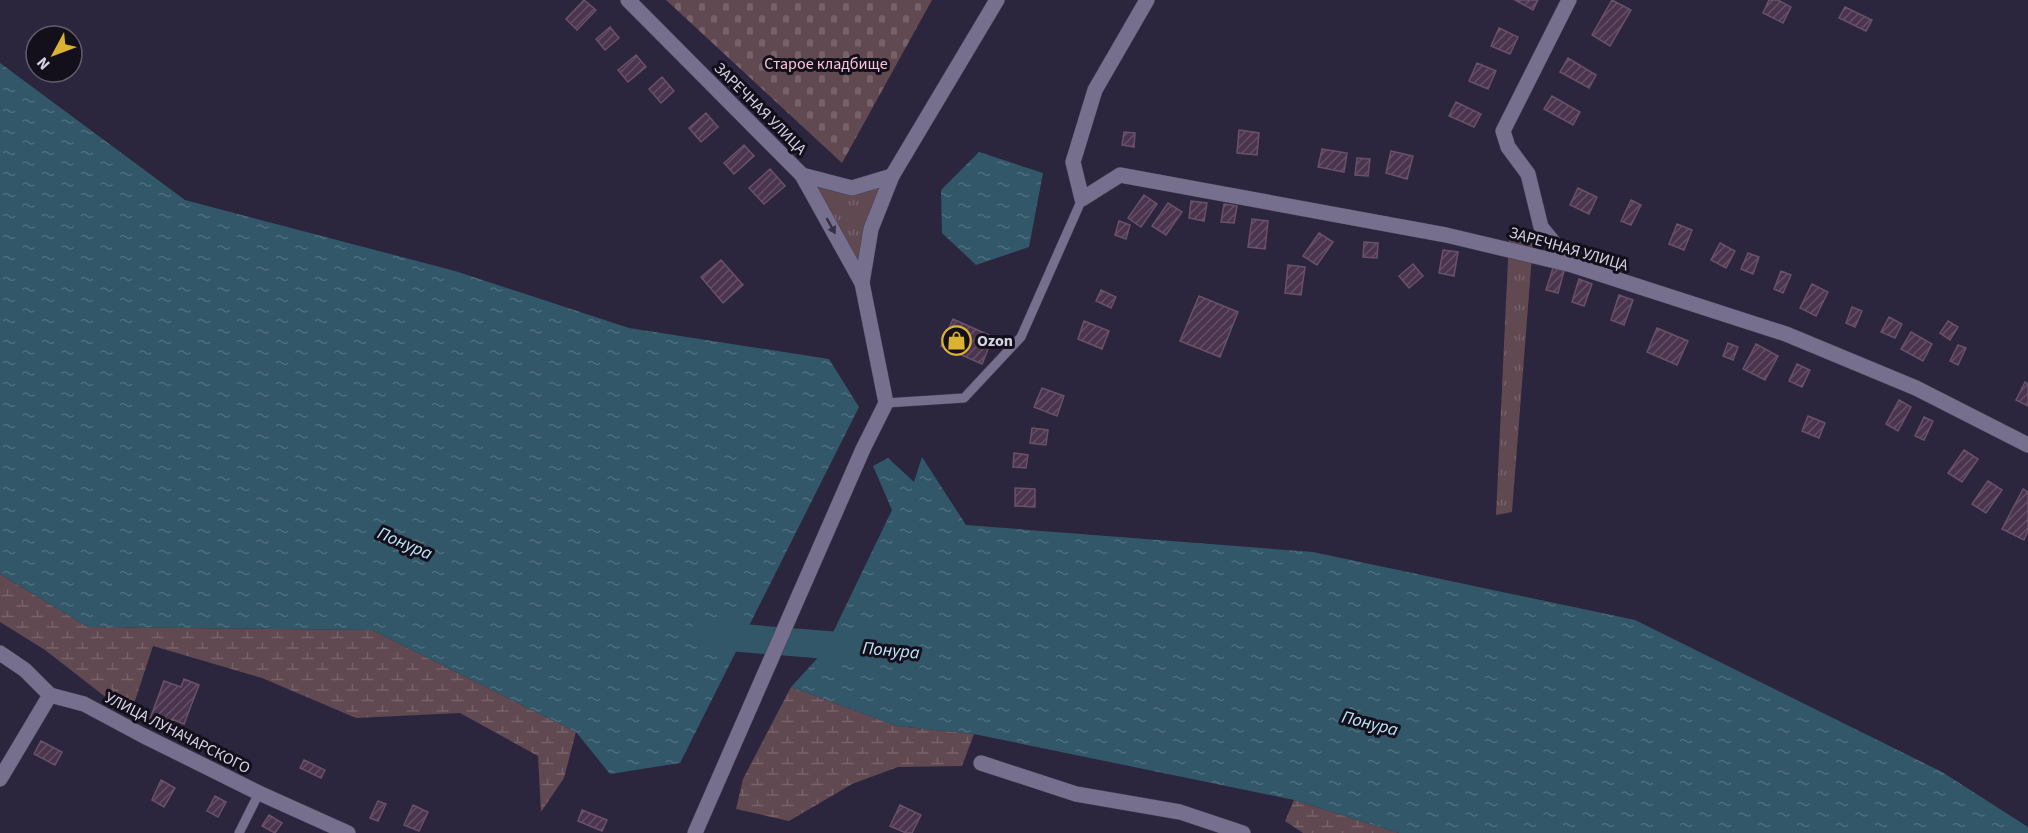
<svg xmlns="http://www.w3.org/2000/svg" width="2028" height="833" font-family="'Source Sans 3',sans-serif">
<style>
.grass{fill:url(#grass-tufts)}
.wetland{fill:url(#wetland-marsh)}
.cemetery{fill:url(#cemetery-stones)}
.water{fill:url(#water-ripples)}
.lines{fill:none;stroke-linecap:round;stroke-linejoin:round}
.river{stroke:#325769;stroke-width:28}
.building{fill:url(#building-hatch);stroke:#695269;stroke-width:1.5}
.service-casing{stroke:#464056;stroke-width:10}
.minor-casing{stroke:#464056;stroke-width:16}
.tertiary-casing{stroke:#464056;stroke-width:16}
.service{stroke:#76708e;stroke-width:9}
.minor{stroke:#76708e;stroke-width:15}
.tertiary{stroke:#76708e;stroke-width:15}
.oneway{fill:#363244}
.labels{text-anchor:middle;stroke-width:6;stroke-linejoin:round;paint-order:stroke}
.park-label{font-size:16px;fill:#fcc5d7;stroke:#13101c}
.street-label{font-size:16px;fill:#d5d2e3;stroke:#13101c}
.poi-label{font-size:16px;font-weight:bold;fill:#d5d2e3;stroke:#13101c;text-anchor:start}
.water-label{font-size:18px;font-style:italic;fill:#bee5f9;stroke:#13101c}
</style>
<defs>
<pattern id="grass-tufts" width="24" height="20" patternUnits="userSpaceOnUse" patternTransform="scale(1.5)"><rect width="24" height="20" fill="#614951"/><path d="M3 7l-1-3M5 7V3M7 7l1-3M15 17l-1-3M17 17v-4M19 17l1-3" fill="none" stroke="#77626a"/></pattern>
<pattern id="wetland-marsh" width="20" height="14" patternUnits="userSpaceOnUse" patternTransform="scale(1.5)"><rect width="20" height="14" fill="#614951"/><path d="M1 5h8M5 5V1M11 12h8M15 12V8" fill="none" stroke="#77626a"/></pattern>
<pattern id="cemetery-stones" width="16" height="16" patternUnits="userSpaceOnUse" patternTransform="scale(1.5)"><rect width="16" height="16" fill="#614951"/><path d="M2 7V4a2 2 0 0 1 4 0v3zM10 15v-3a2 2 0 0 1 4 0v3z" fill="#77626a"/></pattern>
<pattern id="water-ripples" width="26" height="14" patternUnits="userSpaceOnUse" patternTransform="scale(1.5)"><rect width="26" height="14" fill="#325769"/><path d="M2 4q2-2 4 0t4 0M15 11q2-2 4 0t4 0" fill="none" stroke="#4f6e7e"/></pattern>
<pattern id="building-hatch" width="6" height="6" patternUnits="userSpaceOnUse" patternTransform="scale(1.5)"><rect width="6" height="6" fill="#4b344d"/><path d="M-1 1l2-2M0 6l6-6M5 7l2-2" fill="none" stroke="#645066"/></pattern>
</defs>
<rect width="100%" height="100%" fill="#2b253e"/>
<!-- grass -->
<path class="grass" d="M802,175l50,13 40,-12 -30,107z
M1509,238l24,5 -21,269 -16,3z"/>
<!-- wetland -->
<path class="wetland" d="M0,574l88,53 284,3 204,102 -12,46 -23,34 -3,-56 -78,-43 -104,5 -94,-40 -109,-32 -23,70 -85,-66 -45,-28z
M791,687l106,39 77,8 -12,32 -64,1 -46,17 -63,37 -53,-12 7,-30z
M1294,800l105,33h-96l-18,-12z"/>
<!-- cemetery -->
<path class="cemetery" d="M666,0h266l-90,163z"/>
<!-- water -->
<path class="water" d="M0,63l185,137 270,71 174,57 200,31 30,48 -179,356 -70,11 -34,-42 -204,-102 -284,-3 -88,-53z
M979,152l64,21 -14,74 -53,18 -34,-32 -1,-43z
M922,457l44,68 347,27 322,68 307,152 86,55v6h-629l-105,-33 -320,-66 -77,-8 -106,-39 33,-36 68,-141 -19,-44 15,-8 26,24z"/>
<g class="lines">
<!-- river -->
<path class="river" d="M704,635l161,13"/>
</g>
<!-- building -->
<path class="building" d="M584,0l12,10 -19,20 -11,-11z
M1515,0h23l-5,10z
M1612,0l19,10 -21,36 -18,-11z
M1769,0h9l13,7 -8,16 -20,-10z
M1845,7l27,13 -6,11 -27,-13z
M610,27l9,11 -14,12 -9,-11z
M1499,28l19,9 -8,17 -19,-8z
M636,55l10,12 -18,15 -10,-12z
M1568,58l28,17 -7,13 -29,-16z
M1477,63l19,8 -8,18 -19,-8z
M662,77l12,14 -13,12 -12,-14z
M1552,96l28,16 -7,13 -29,-16z
M1456,102l25,12 -7,13 -25,-11z
M706,113l12,14 -17,15 -12,-14z
M1239,130l20,3 -2,22 -20,-2z
M1124,132l11,1 -1,14 -12,-2z
M744,145l10,11 -20,18 -10,-11z
M1322,149l25,4 -3,19 -26,-5z
M1391,151l22,5 -6,23 -21,-6z
M1357,158l13,1 -2,17 -13,-1z
M770,169l15,17 -21,18 -15,-16z
M1578,188l19,9 -8,17 -19,-9z
M1144,195l13,9 -16,23 -13,-9z
M1631,200l10,5 -10,20 -10,-4z
M1191,201l16,2 -3,18 -15,-3z
M1168,203l14,9 -16,23 -14,-9z
M1224,204l13,2 -3,17 -13,-1z
M1252,219l16,2 -3,28 -17,-2z
M1119,221l11,4 -4,14 -11,-4z
M1677,224l15,6 -8,20 -15,-6z
M1319,233l14,9 -16,23 -14,-9z
M1364,242l14,1 -1,15 -14,-1z
M1720,243l15,8 -9,17 -15,-8z
M1443,250l15,2 -4,24 -15,-3z
M1748,253l11,4 -6,17 -12,-5z
M721,260l22,25 -20,18 -22,-26z
M1413,264l10,12 -14,12 -10,-12z
M1288,265l17,2 -4,28 -16,-2z
M1553,268l11,3 -6,22 -12,-3z
M1781,271l10,4 -8,18 -9,-4z
M1579,279l13,5 -8,22 -12,-4z
M1812,284l16,8 -12,24 -16,-8z
M1101,290l15,7 -5,11 -15,-7z
M1619,295l14,5 -9,25 -13,-5z
M1199,296l39,16 -18,45 -40,-16z
M1852,307l10,4 -7,16 -9,-4z
M1889,317l13,7 -7,14 -14,-6z
M953,319l40,18 -11,27 -41,-18z
M1084,321l25,10 -7,18 -24,-10z
M1948,321l10,6 -8,13 -10,-7z
M1657,328l31,13 -11,24 -30,-13z
M1911,332l21,12 -9,17 -22,-12z
M1728,343l10,4 -5,13 -10,-4z
M1756,344l22,12 -13,24 -22,-11z
M1958,345l8,3 -8,17 -8,-4z
M1797,364l13,6 -8,17 -13,-6z
M2025,382l3,2v22l-12,-6z
M1042,388l22,8 -7,20 -23,-9z
M1899,400l12,7 -13,24 -12,-7z
M1808,416l17,7 -6,15 -17,-7z
M1924,417l9,4 -9,19 -9,-4z
M1032,428l16,2 -2,15 -16,-2z
M1964,450l14,9 -16,23 -14,-9z
M1014,453l14,2 -2,13 -13,-1z
M1988,481l14,9 -16,23 -14,-9z
M1015,488l20,1v18l-20,-1z
M2023,489l5,3v39l-4,9 -22,-11z
M184,679l15,6 -15,39 -12,-5 -3,7 -19,-7 14,-38 17,6z
M41,741l21,11 -7,13 -21,-11z
M304,760l21,10 -4,8 -21,-10z
M161,780l14,8 -11,19 -12,-7z
M215,796l11,6 -8,15 -11,-6z
M378,801l8,3 -8,17 -8,-3z
M413,805l15,7 -9,19 -15,-6z
M900,805l21,10 -9,18h-6l-16,-7z
M582,810l25,10 -5,11 -24,-10z
M269,815l13,8 -7,10 -13,-7z"/>
<g class="lines">
<defs>
<path id="service" d="M886,403l78,-5 57,-61 61,-138
M239,833l20,-40"/>
<path id="minor" d="M628,0l174,175 50,13 40,-12
M1147,0l-52,90 -22,72 9,37 38,-24 326,60 126,30 214,69 130,54 112,57
M1569,0l-66,131 5,16 20,27 13,53 31,38
M802,175l60,108
M0,653l25,17 25,25 34,9 58,31 117,58 89,40
M981,763l95,31 104,18 63,21
M0,779l50,-84"/>
<path id="tertiary" d="M695,833l168,-384 23,-46 -24,-120 9,-54 21,-53 105,-176"/>
</defs>
<!-- service casing -->
<use href="#service" class="service-casing"/>
<!-- minor casing -->
<use href="#minor" class="minor-casing"/>
<!-- tertiary casing -->
<use href="#tertiary" class="tertiary-casing"/>
<!-- service -->
<use href="#service" class="service"/>
<!-- minor -->
<use href="#minor" class="minor"/>
<!-- tertiary -->
<use href="#tertiary" class="tertiary"/>
</g>
<!-- one-way arrows -->
<defs><path id="oneway-solid" d="M-6-.8H1V-3.2L6.5 0L1 3.2V.8H-6Z" transform="scale(1.5)"/></defs>
<use class="oneway" href="#oneway-solid" transform="translate(831 226) rotate(61)"/>
<!-- icons -->
<defs>
<symbol id="shop-ring" viewBox="-11 -11 22 22"><circle r="9.5" fill="#13101c" stroke="#dab333" stroke-width="1.5"/><path d="M-5-2.5h2.3a2.7 3.5 0 0 1 5.4 0H5L5.5 6h-11ZM-1.5-2.5h3a1.5 2.3 0 0 0-3 0Z" fill="#dab333"/></symbol>
</defs>
<g fill-rule="evenodd">
<use href="#shop-ring" x="940" y="324" width="33" height="33"/>
</g>
<g class="labels">
<!-- park labels -->
<g class="park-label">
<text x="826" y="69">Старое кладбище</text>
</g>
<!-- street labels -->
<g class="street-label">
<text transform="translate(761 108) rotate(45)" y="6">ЗАРЕЧНАЯ УЛИЦА</text>
<text transform="translate(1569 248) rotate(16)" y="6">ЗАРЕЧНАЯ УЛИЦА</text>
<text transform="translate(178 732) rotate(27)" y="6">УЛИЦА ЛУНАЧАРСКОГО</text>
</g>
<!-- poi labels -->
<g class="poi-label">
<text x="977" y="346">Ozon</text>
</g>
<!-- water labels -->
<g class="water-label">
<text transform="translate(405 543) rotate(23)" y="6">Понура</text>
<text transform="translate(891 650) rotate(5)" y="6">Понура</text>
<text transform="translate(1370 723) rotate(14)" y="6">Понура</text>
</g>
</g>
<!-- north arrow -->
<g transform="translate(54 54) rotate(229)"><circle r="28" fill="#13101c" stroke="#615e6c" stroke-width="1.5"/>
<path d="M0-4.5L10 22L0 15L-10 22Z" fill="#dab333"/>
<text y="-9" font-size="16" font-weight="bold" text-anchor="middle" fill="#d5d2e3">N</text>
</g>
</svg>
